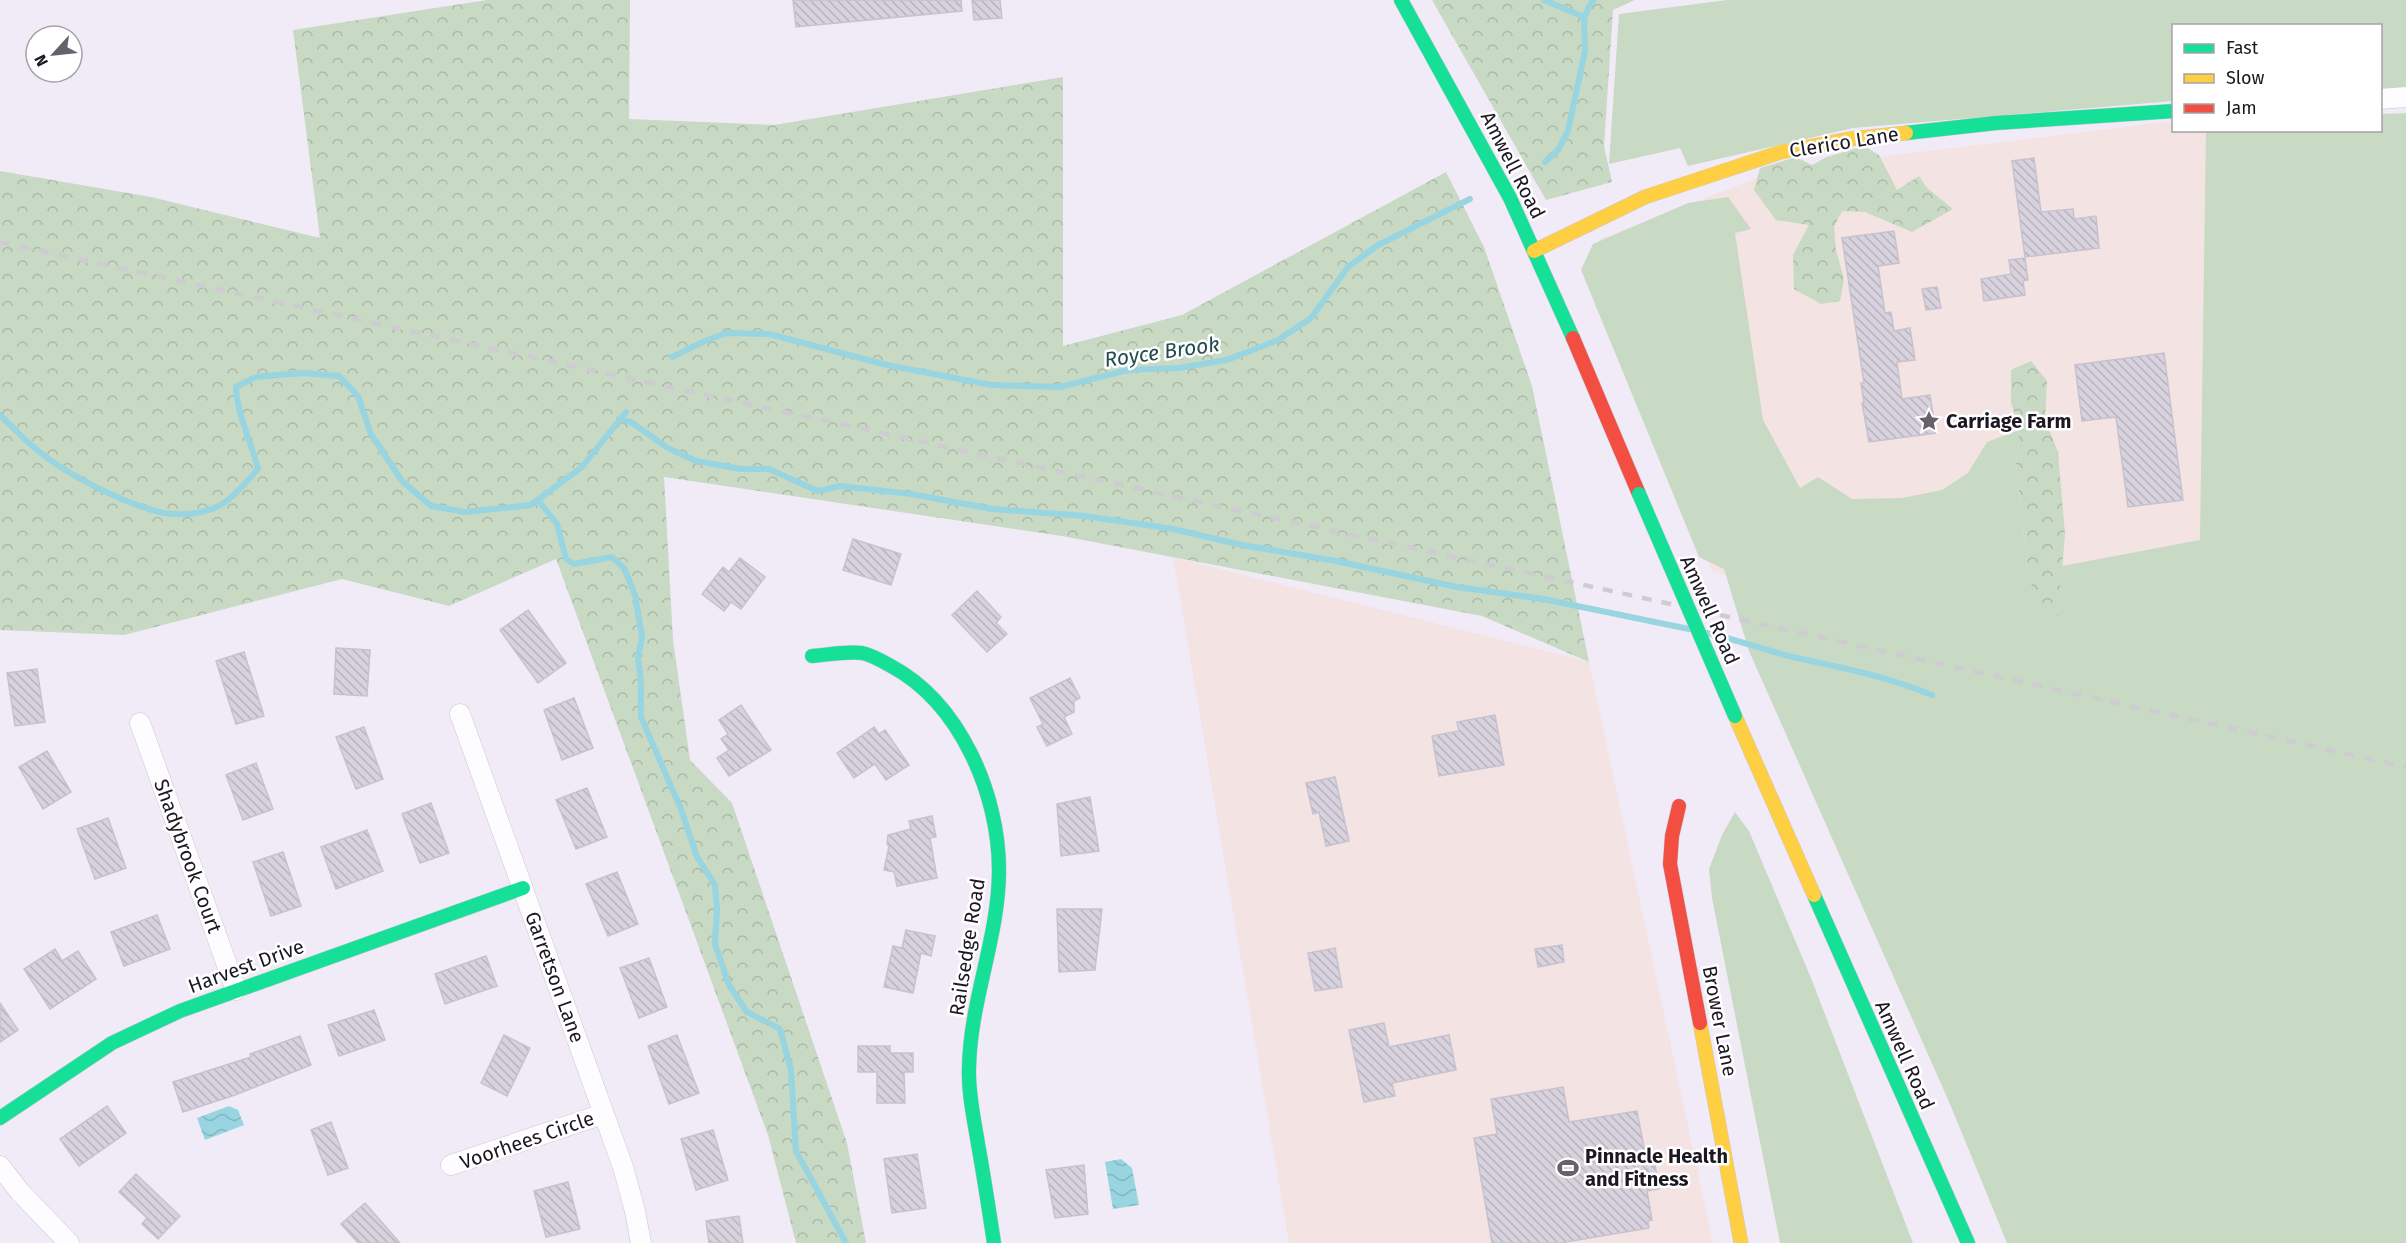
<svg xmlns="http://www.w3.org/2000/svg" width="2406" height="1243" font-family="'Fira Sans',sans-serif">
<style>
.commercial{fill:#f3e3e3}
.green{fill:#c8d9c4}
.forest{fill:url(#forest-crowns)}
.water{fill:url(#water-waves)}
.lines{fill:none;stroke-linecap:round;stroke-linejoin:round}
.stream{stroke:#98d5e0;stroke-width:6}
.building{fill:url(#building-back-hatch);stroke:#c7c2cd;stroke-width:1.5}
.street-casing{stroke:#cbc6d1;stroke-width:21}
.fast-casing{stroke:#cbc6d1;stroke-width:15}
.slow-casing{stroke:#cbc6d1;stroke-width:15}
.jam-casing{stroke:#cbc6d1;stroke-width:15}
.street{stroke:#fdfcfe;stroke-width:20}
.fast{stroke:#16e098;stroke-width:14}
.slow{stroke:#ffcf43;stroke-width:14}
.jam{stroke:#f24e42;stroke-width:14}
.rail{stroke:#cfccd1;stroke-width:4.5;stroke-dasharray:10 10;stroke-linecap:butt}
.fast-bridge-casing{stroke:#cbc6d1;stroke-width:15;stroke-linecap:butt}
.fast-bridge{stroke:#16e098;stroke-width:14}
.labels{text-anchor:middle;stroke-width:5;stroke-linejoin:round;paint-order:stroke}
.street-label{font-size:20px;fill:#1c1721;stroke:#fff}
.poi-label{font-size:20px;font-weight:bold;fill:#1c1721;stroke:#fff;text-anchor:start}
.water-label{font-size:21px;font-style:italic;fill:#224b50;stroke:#fff}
</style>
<defs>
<pattern id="forest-crowns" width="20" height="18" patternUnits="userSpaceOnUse" patternTransform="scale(1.5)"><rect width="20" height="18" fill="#c8d9c4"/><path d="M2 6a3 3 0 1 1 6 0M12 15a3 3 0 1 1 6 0" fill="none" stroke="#abbaa8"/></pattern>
<pattern id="water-waves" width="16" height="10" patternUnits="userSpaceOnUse" patternTransform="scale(1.5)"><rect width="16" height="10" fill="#98d5e0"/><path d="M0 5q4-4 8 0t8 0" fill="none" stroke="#82b6c0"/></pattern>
<pattern id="building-back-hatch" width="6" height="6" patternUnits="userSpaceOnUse" patternTransform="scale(1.5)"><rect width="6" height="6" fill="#d7d2dd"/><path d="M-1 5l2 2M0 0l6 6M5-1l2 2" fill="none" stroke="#b8b4bd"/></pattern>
</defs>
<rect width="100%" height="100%" fill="#f1ebf8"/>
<!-- commercial -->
<path class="commercial" d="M2173,121l1,9 39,1 -10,541 -490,-100 -125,-303 12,-30 180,-70z
M1173,557l416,105 124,581h-424z"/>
<!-- green -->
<path class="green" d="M1727,0h679v88l-25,2 -1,-64h-206l-1,75 -320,27 -165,38 -8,-18 -71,16 10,-150z
M2406,113v1130h-399l-57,-139 -201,-453 -25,-82 -25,-12 -118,-287 12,-26 95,-41 40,-6 23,32 -16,4 28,187 37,68 18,-11 34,22 50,-1 40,-8 26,-17 19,-31 32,-12 -3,33 12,108 30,46 4,-51 138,-26 6,-409 174,-1 1,-16z
M1735,812l14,19 62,147 102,265h-133l-68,-345 -3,-29 13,-34z"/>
<!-- forest -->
<path class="forest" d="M487,0h143l-1,119 145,6 289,-48v269l119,-31 264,-143 38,75 48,139 57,276 -107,-46 -420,-80 -398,-59 9,163 17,120 42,43 115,340 19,100h-70l-28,-108 -212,-576 -107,47 -107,-27 -218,56 -124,-5v-459l151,26 169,41 -27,-208z
M1432,0h203l-22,10 -9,136 8,36 -66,18z
M1864,146l15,9 18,35 22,-14 8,12 26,21 -41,23 -47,-20 -23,-1 -8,16 2,23 8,29 -4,22 -19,3 -27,-15 -1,-34 16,-30 -33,-5 -22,-30 6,-22 36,-11 16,8 15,-8z
M2031,361l16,20 -2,39 13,32 7,82 -7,83 -22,-14 -8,-32 -12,-108 3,-33 -8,-28v-32z"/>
<!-- water -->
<path class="water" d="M229,1106l9,4 6,15 -39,15 -8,-22z
M1121,1159l11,9 7,37 -26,4 -8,-47z"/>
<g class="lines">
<!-- stream -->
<path class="stream" d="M1544,0l40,17
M1545,162l13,-12 10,-19 17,-80 -1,-34 9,-17
M672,357l35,-17 20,-7 42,1 118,31 104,20 69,2 68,-17 50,-2 49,-8 51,-20 33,-22 37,-51 30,-22 92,-46
M0,415c12,12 24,24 37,35 32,26 82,51 122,62 17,4 39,3 55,-4 18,-7 31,-25 44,-39 -7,-28 -21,-54 -22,-82l20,-10 47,-4 36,3 19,20 13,38 31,47 29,25 34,6 66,-7 51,-38 44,-55
M619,419l12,3 37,26 28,13 45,8h28l49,22 22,-5 71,8 81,15 93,7 88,13 69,16 94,16 121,26 86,12 146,30
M538,500l19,24 9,35 8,5 38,-7 12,11 11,27 7,42 -4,21 3,23v36l40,92 16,48 18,28 2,24 -2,35 14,41 18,27 33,17 11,41 5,81 50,92
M1707,633c31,7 60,18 90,25 47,10 91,19 135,37"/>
</g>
<!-- building -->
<path class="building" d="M793,0h168l1,11 -166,16z
M972,0h28l2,18 -28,2z
M2034,158l7,54 32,-3 1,10 22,-3 3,32 -74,9 -13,-96z
M1894,231l5,32 -21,3 7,47 6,-1 3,19 16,-3 5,32 -18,2 5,37 28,-4 6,38 -67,9 -7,-39h2l-3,-20h3l-22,-145z
M2025,258l3,22 -5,1 2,14 -41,6 -3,-22 30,-5 -2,-14z
M1937,287l4,21 -15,2 -4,-21z
M2164,353l19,147 -55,7 -12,-90 -34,4 -7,-56z
M853,539l48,15 -10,31 -48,-15z
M740,558l25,19 -24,32 -10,-7 -7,9 -22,-17 21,-27 6,5z
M977,591l24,26 -5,6 11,11 -20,18 -35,-37z
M528,610l38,53 -28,20 -38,-53z
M336,648l34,2 -3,46 -33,-2z
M244,652l20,64 -28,8 -20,-63z
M37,669l8,53 -30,4 -8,-53z
M1070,678l10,20 -6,3v11l-10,5 8,17 -25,12 -10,-19 6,-3 -13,-26z
M574,698l19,50 -31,12 -18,-50z
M741,705l30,45 -42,26 -12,-18 12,-8 -8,-11 7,-5 -9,-14z
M1495,715l9,50 -65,11 -7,-40 27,-5 -2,-9z
M364,727l19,52 -27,10 -20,-52z
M874,727l5,7 6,-4 24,35 -23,15 -11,-16 -21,14 -17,-25z
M47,751l24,41 -28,17 -24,-42z
M256,763l17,46 -30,11 -17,-45z
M1335,777l14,64 -23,5 -7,-34 -6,2 -7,-31z
M587,788l20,49 -31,12 -20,-49z
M1090,797l9,54 -38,5 -4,-52z
M431,803l18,50 -29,10 -18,-49z
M932,816l4,21 -6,1 7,40 -40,8 -3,-14 -10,-2 5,-24 -2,-2 1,-9 23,-6 -2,-8z
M108,818l18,50 -31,11 -18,-50z
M367,830l16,41 -47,18 -15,-42z
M283,852l18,54 -30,10 -18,-54z
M617,872l21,52 -30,12 -22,-52z
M1057,909h45l-7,61 -36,2z
M157,915l13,34 -46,17 -13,-34z
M906,930l29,6 -4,20 -10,-3 -8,40 -29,-6 9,-41 9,2z
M1562,945l2,17 -26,5 -3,-18z
M1335,948l7,39 -27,4 -7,-38z
M55,949l7,12 16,-10 18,28 -46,30 -26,-40z
M486,956l11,30 -52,18 -10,-30z
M649,958l18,49 -28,11 -19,-50z
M0,1003l18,27 -18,12z
M374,1010l11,30 -46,16 -11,-31z
M1384,1023l5,24 60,-12 7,35 -64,13 3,13 -31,6 -15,-72z
M504,1035l26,13 -23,48 -26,-13z
M677,1035l22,58 -30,11 -21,-58z
M300,1036l11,29 -76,30 -52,17 -10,-30 78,-25 -1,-3z
M858,1046h32v7h23v19h-9l1,31h-28v-31h-19z
M1563,1087l6,35 68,-11 7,37 8,-1 7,42 -12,2 5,29 -4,1 1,7 -89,15h-68l-18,-105 23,-4 -6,-35z
M107,1106l19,27 -47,33 -19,-27z
M331,1122l17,46 -20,7 -17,-45z
M713,1130l15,50 -32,10 -15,-51z
M917,1154l9,54 -34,5 -8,-54z
M1084,1165l4,49 -33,4 -9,-48z
M136,1174l44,42 -22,23 -16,-15 5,-6 -28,-26z
M568,1182l12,47 -34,8 -12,-46z
M365,1203l35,40h-42l-17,-19z
M739,1216l4,27h-34l-3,-22z"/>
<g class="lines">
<defs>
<path id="street" d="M2380,99l26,-2
M460,714l163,453 12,44 6,32
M140,723l96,267
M451,1165l152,-51
M0,1166l20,26 49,51"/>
<path id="fast" d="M1401,0l109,198 63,140
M1906,133l90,-10 178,-12
M812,656c16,-1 34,-5 50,-3 10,2 20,8 29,13 69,37 108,128 108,204 0,67 -29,131 -30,198 -1,25 5,51 9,76 6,33 11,66 16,99
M1814,895l154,348
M0,1118l112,-75 68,-32 343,-123"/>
<path id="slow" d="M1534,251l111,-54 136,-45 68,-13 57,-6
M1735,716l79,179
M1700,1023l41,220"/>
<path id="jam" d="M1573,338l66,156
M1679,806l-7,30 -2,28 30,159"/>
</defs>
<!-- street casing -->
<use href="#street" class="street-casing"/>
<!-- fast casing -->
<use href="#fast" class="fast-casing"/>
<!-- slow casing -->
<use href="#slow" class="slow-casing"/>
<!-- jam casing -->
<use href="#jam" class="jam-casing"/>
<!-- street -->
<use href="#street" class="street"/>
<!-- fast -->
<use href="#fast" class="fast"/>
<!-- slow -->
<use href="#slow" class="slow"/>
<!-- jam -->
<use href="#jam" class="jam"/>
<!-- rail -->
<path class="rail" d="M0,242l1616,350 790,175"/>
<defs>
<path id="fast-bridge" d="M1639,494l96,222"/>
</defs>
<!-- fast-bridge casing -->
<use href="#fast-bridge" class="fast-bridge-casing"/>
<!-- fast-bridge -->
<use href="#fast-bridge" class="fast-bridge"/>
</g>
<!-- icons -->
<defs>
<symbol id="sight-bare" viewBox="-9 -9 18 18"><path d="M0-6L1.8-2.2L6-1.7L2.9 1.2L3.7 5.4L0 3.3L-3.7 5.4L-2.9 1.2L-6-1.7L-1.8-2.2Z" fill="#67616c" stroke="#fff" stroke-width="2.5" paint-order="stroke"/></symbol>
<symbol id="stadium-bare" viewBox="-9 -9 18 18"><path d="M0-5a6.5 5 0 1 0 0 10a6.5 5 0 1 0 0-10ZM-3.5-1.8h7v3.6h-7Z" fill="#67616c" stroke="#fff" stroke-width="2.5" paint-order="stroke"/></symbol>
</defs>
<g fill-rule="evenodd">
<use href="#sight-bare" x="1914" y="406" width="30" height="30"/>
<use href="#stadium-bare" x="1553" y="1153" width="30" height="30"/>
</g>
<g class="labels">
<!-- street labels -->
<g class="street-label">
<text transform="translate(1844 142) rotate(-9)" y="7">Clerico Lane</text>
<text transform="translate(1513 165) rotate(63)" y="7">Amwell Road</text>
<text transform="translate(1710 610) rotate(66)" y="7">Amwell Road</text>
<text transform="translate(188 856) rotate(70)" y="7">Shadybrook Court</text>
<text transform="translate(967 947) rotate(-81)" y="7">Railsedge Road</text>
<text transform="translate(246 966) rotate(-20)" y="7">Harvest Drive</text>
<text transform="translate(555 977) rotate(70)" y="7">Garretson Lane</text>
<text transform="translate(1720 1021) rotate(79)" y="7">Brower Lane</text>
<text transform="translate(1905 1055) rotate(66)" y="7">Amwell Road</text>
<text transform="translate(527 1140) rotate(-19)" y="7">Voorhees Circle</text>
</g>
<!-- poi labels -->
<g class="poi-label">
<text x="1946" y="428">Carriage Farm</text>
<text x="1585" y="1163">Pinnacle Health<tspan x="1585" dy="23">and Fitness</tspan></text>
</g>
<!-- water labels -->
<g class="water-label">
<text transform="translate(1162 352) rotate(-8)" y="7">Royce Brook</text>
</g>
</g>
<!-- legend -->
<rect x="2172" y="24" width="210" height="108" fill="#ffffff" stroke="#a4a2a6" stroke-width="1.5"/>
<rect x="2184" y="44" width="30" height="9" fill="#16e098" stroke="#a4a2a6" stroke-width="1.5"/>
<text x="2226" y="54" font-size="18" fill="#1c1721">Fast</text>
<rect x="2184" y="74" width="30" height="9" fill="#ffcf43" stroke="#a4a2a6" stroke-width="1.5"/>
<text x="2226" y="84" font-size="18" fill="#1c1721">Slow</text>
<rect x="2184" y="104" width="30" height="9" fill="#f24e42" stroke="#a4a2a6" stroke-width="1.5"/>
<text x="2226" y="114" font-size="18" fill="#1c1721">Jam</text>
<!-- north arrow -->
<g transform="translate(54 54) rotate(243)"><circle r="28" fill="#ffffff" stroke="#a4a2a6" stroke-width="1.5"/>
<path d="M0-4.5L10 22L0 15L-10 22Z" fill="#67616c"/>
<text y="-9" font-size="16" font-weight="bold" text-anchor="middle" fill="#1c1721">N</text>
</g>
</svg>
